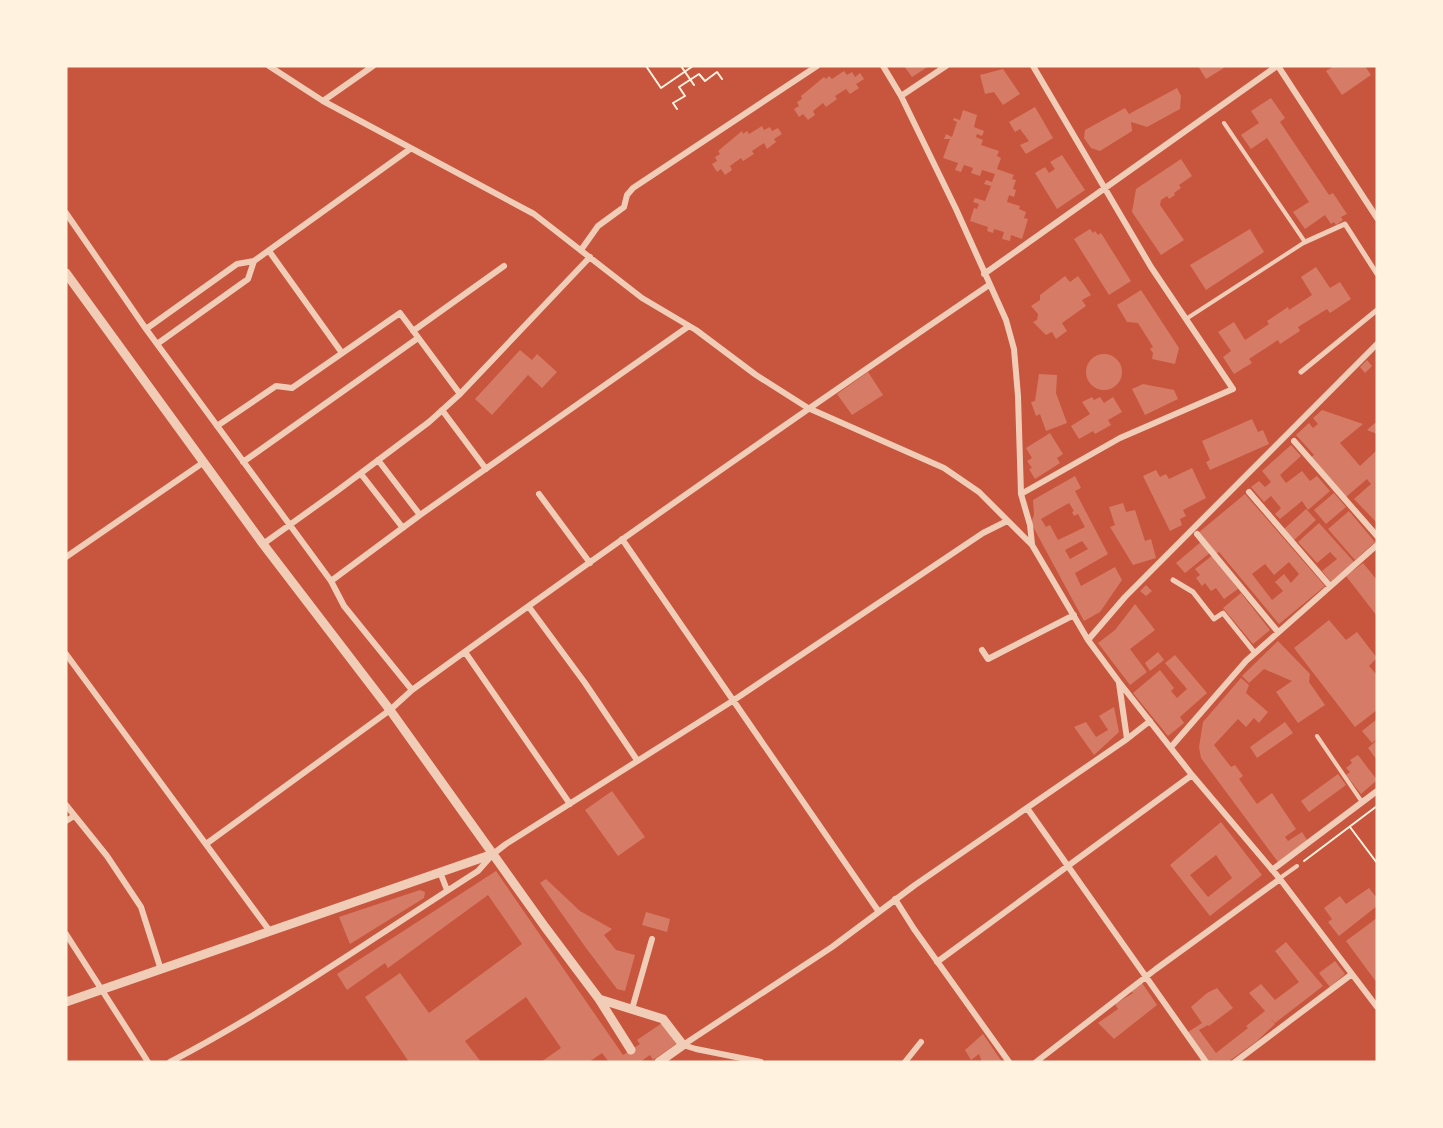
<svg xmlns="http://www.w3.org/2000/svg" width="1443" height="1128" font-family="'IBM Plex Sans',sans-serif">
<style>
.building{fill:#d67c66;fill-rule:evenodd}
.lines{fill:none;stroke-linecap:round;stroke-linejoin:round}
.path{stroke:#fff3e0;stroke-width:2}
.service{stroke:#f1ccb7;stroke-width:4}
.pedestrian{stroke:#f1ccb7;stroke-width:5}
.minor{stroke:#f1ccb7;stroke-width:6}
.tertiary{stroke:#f1ccb7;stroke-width:9}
</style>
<rect width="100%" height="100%" fill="#c8553d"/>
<!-- building -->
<path class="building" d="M904,66h25l-17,11z
M1198,66h29l-21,13z
M1334,66h31l6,9 -29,20 -16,-24z
M1003,69l17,25 -17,11 -9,-13 -9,2 -5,-19z
M844,71l3,4 5,-3 3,5 5,-4 4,6 -8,5 3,4 -9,6 -4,-5 -11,7 2,3 -11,8 -3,-4 -10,8 2,4 -7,5 -5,-6 -4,3 -5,-8 5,-3 -2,-4 5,-3 -1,-3 23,-19 2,2 3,-3 3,3z
M1177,88l4,8 -1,13 -33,18 -16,-5 1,9 -32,20 -9,-3 -7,-10 1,-8 40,-22 4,6z
M1271,98l14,20 -5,4 49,73 4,-2 14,21 -6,3 2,3 -7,5 -2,-3 -3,2 -6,-9 -20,14 -12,-17 16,-10 -42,-64 -16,11 -10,-14 18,-12 -8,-12z
M1035,107l18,31 -27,16 -6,-9 9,-4 -9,-12 -5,3 -6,-10z
M963,110l14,5 -3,12 10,4 -2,5 -5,-2 -1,3 7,3 -2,5 18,6 -2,5 4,2 -4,11 17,6 -2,4 4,1 -3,9 3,1 -2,7 -5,-2 -2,7 13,4 -1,3 7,3 -2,6 4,1 -6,20 -11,-4 -1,6 -8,-2 2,-7 -10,-3 -1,4 -6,-2 1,-4 -18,-6 4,-13 3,1 2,-5 -6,-2 2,-4 10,3 6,-15 -7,-2 2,-4 6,2 3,-8 -13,-4 -2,6 -9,-3 2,-5 -9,-3 -3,7 -6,-2 3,-7 -15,-5 7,-19h-6l2,-5 6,3 5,-15 -4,-2 1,-2 6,2z
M762,126l2,4 6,-3 2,4 6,-3 4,6 -8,5 2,3 -9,7 -3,-6 -12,8 2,3 -11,7 -2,-3 -11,8 2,4 -7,5 -4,-6 -4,3 -5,-8 5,-3 -2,-4 5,-3 -2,-3 24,-20 1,3 4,-3 2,3z
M1062,155l23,35 -28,19 -22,-36 10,-6 4,6 6,-4 -5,-7z
M1181,159l11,17 -13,9 2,3 -7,5 1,2 -6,4 -2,-3 -6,4 -1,5 24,35 -23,15 -29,-43 4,-23z
M1090,229l3,4 2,-2 3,4 3,-2 30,48 -22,14 -35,-56z
M1250,229l14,23 -58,38 -16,-25z
M1316,267l14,21 10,-6 11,17 -21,14 -3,-4 -29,18 2,4 -20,13 -2,-4 -29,19 3,4 -18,11 -11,-17 8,-6 -13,-19 16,-10 11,18 24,-16 -2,-3 21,-14 1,3 23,-15 -11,-18z
M1065,276l5,6 8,-6 13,19 -9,5 4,6 -24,17 5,8 -11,8 -4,-7 -6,3 -13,-13 4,-2 1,-6 -7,-8 9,-6v-5z
M1141,290l38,58 -4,16 -23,-5 1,-6 -3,-4 3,-2 -15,-24 -11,-1 -10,-17z
M520,350l12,10 5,-6 20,18 -15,16 -14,-13 -36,40 -17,-16z
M1086 372a18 18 0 1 1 36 0a18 18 0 1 1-36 0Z
M1367,360l5,6 -7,7 -5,-6z
M868,372l15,23 -31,20 -15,-21z
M1039,374l18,1 -1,18 11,30 -21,8 -6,-17 -4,2 -5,-14 4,-1z
M1143,384l31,6 4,9 -33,16 -13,-26z
M1092,397l2,3 6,-3 4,6 9,-6 9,15 -14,8 3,5 -16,9 -2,-3 -14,8 -8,-13 19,-12 -8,-12z
M1322,410l41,14 -23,19 20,23 17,-16v73l-23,-24 17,-15 -4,-5 -21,18 -35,-40 3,-2 -18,-20 13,-12 4,5 5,-4 -5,-6z
M1252,419l6,13 5,-2 6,14 -59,26 -4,-8 4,-2 -8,-19z
M1375,423l2,1v10l-10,-4z
M1050,433l13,21 -6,4 3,5 -25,16 -6,-10 3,-1 -5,-7 5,-3 -6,-10z
M1291,445l10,11 -21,19 6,8 16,-12 8,10 7,-5 13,15 -22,19 -6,-9 -22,18 -5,-5 6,-6 -10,-12 -7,6 -13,-15 8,-6 6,6 6,-5 -9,-11z
M1192,468l14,30 -23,12 3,6 -6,3 2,6 -12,6 -27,-55 13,-6 4,7 6,-3 3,5z
M1075,476l6,12 -6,3 33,63 -33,19 6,13 34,-19 7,13 -22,32 -16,9 -53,-98 3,-8 -1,-15zM1069,503l5,8 -2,1 2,4 4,-2 7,13 -27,13 -8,-15 -4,2 -5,-8zM1082,541l6,8 -18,10 -5,-9z
M1334,493l12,14 -20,17 -12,-14z
M1245,494l80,92 -46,38 -60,-72 -3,2 -18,-21zM1289,562l10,12 -8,9 -7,-9 -9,8 8,9 -11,9 -20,-26 13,-10 9,11z
M1123,503l3,9 9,-2 10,31 6,-2 5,19 -23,7 -23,-38 5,-2 -6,-18z
M1306,509l10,11 -22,20 -10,-11z
M1349,511l26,31 -20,18 -27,-31z
M1319,523l35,39 -23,20 -9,-11 15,-12 -7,-7 -13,11 -19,-21z
M1202,541l9,11 -26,21 -9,-10z
M1213,555l25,34 -14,10 -8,-11 -5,3 -6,-8 -3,3 -6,-8 4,-3 -5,-6z
M1363,563l14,17v36l-31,-40z
M1146,585l6,6 -6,5 -6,-5z
M1241,593l29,37 -17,14 -30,-36z
M1135,604l20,26 -25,19 17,23 -17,13 -32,-42 17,-13z
M1329,620l17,20 11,-8 20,26 -8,8 8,9v35l-22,17 -61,-79z
M1278,641l32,33 -1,8 16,23 -27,18 -22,-31 16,-11 -28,-12 -15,14 -7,-7z
M1158,652l6,8 -14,11 -5,-8z
M1175,655l32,38 -27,24 4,6 -16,13 -35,-43 27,-23 14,18 -3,3 6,7 10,-9 -22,-26z
M1241,678l8,7 -3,8 22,19 -9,11 -5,-5 -8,9 -8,-8 -24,26 17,22 4,-2 8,11 -4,3 18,25 15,-11 24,36 -11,8 3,4 14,-9 5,8 -29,22 -77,-104 -2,-11 4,-25z
M1114,707l5,25 -25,23 -20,-28 12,-5 10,15 12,-7 -9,-14z
M1377,719v20l-5,4 -10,-12z
M1285,722l8,11 -36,25 -7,-11z
M1377,740v20l-9,-12z
M1358,755l19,25 -16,14 -15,-19 4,-3 -4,-4 6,-5 -2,-3z
M1338,774l8,11 -37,27 -8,-11z
M612,791l33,46 -27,19 -33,-46z
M1221,822l41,53 -52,41 -40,-51zM1216,855l16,23 -24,19 -18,-22z
M496,871l127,184 17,-11 -3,-4 25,-17 14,21 -23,16 -3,-5 -10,7h-31l-7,-9 -13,9h-48l20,-14 -35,-51 -61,44 16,21h-72l-44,-65 35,-24 29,40 93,-69 -34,-49 -100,73 -3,-5 -38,27 -10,-16z
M546,879l34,32 32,18 -8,6 12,15 19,5 -10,36 -8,-2 -31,-41 -46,-65z
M1369,888l8,10v8l-38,30 -11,-14 4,-3 -8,-11 16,-12 6,8z
M420,890l5,2 -1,6 -74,46 -11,-27z
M646,912l24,7 -3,13 -25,-7z
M1377,918v65l-31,-42z
M1286,942l37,44 -48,37 -5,-5 5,6 -18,17 -29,21h-19l-21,-30 14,-9 -11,-16 16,-14 10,-5 16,20 -24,18 -1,-1 -9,5 17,23 32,-25 -2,-2 19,-15 -16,-18 12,-9 14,16 24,-18 -24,-31z
M1335,961l10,13 -15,13 -11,-14z
M1142,983l15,22 -43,34 -16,-16 20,-14 -3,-5 18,-11 -2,-3z
M983,1034l19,28h-20l-3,-8 -8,6 -6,-10z"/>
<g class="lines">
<!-- path -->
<path class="path" d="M646,66l15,22 32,-22
M672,66h7
M681,66l13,19
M677,109l-4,-6 12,-7 -6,-9 20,-13 6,7 12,-9 5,7
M1350,827l27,36
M1304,861l73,-55"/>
<!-- service -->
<path class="service" d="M1186,319l119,-77 -81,-119
M1317,736l45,66
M1280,878l17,-12"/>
<!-- pedestrian -->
<path class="pedestrian" d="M1305,242l40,-18 32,50
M1301,372l76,-62
M1173,580l20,12 21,27 9,-6 32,40"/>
<!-- minor -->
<path class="minor" d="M269,66l54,35 211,113 108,84 54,32 60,45 52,33 136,60 35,24 53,53 56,95 31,42 73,93 88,104 97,128
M883,66l18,30 55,113 50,111 8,29 4,47 3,98 9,31 2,19
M1278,66l99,152
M901,96l45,-30
M323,101l50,-35
M66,213l80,116 185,252 13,25 68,84
M581,250l17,-24 26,-19 3,-12 6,-7 184,-122
M269,251l73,102
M984,274l293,-208
M146,329l91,-65 17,-3 156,-112
M413,331l91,-65
M157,344l91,-65 6,-18
M442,410l44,59
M217,426l59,-40 16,2 108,-75 60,81
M1294,441l83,95
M378,460l42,55
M243,462l175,-124
M361,474l42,54
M1249,492l81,94
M539,494l51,69
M1021,494l99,-56 113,-49 -82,-122 -118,-201
M1197,534l81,98
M622,539l257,373
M263,544l74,-53 92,-69 31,-28 130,-137
M66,557l138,-95
M331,581l89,-66 269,-189
M529,607l56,76 52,77
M1088,640l37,-43 252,-253
M982,650l6,9 86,-44
M465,652l105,152
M66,654l203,276
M1119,683l8,56
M1171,747l75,-86 131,-116
M66,805l41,51 34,51 20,63
M1027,808l179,254
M66,821l8,-5
M206,844l184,-134 22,-20c190,-138 383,-273 577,-405
M1272,870l105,-79
M440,872l7,18
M895,899l19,30 95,133
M66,934l82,128
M937,962l255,-187
M632,1009l20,-70
M683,1045l149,-98 83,-62 212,-146 23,-18
M683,1045l13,4 65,13
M170,1062c107,-56 206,-126 308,-191l15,-17 13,-10 228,-144 249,-167 24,-12
M905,1062l16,-20
M1036,1062l120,-93 124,-90
M1235,1062l117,-88"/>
<!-- tertiary -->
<path class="tertiary" d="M66,273l197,271 127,166 155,217 54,72 32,51
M599,999l64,20 20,26 -24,17
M66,1002l427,-148"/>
</g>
<!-- border -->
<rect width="1443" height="1128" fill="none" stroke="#fff3e0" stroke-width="135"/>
</svg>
